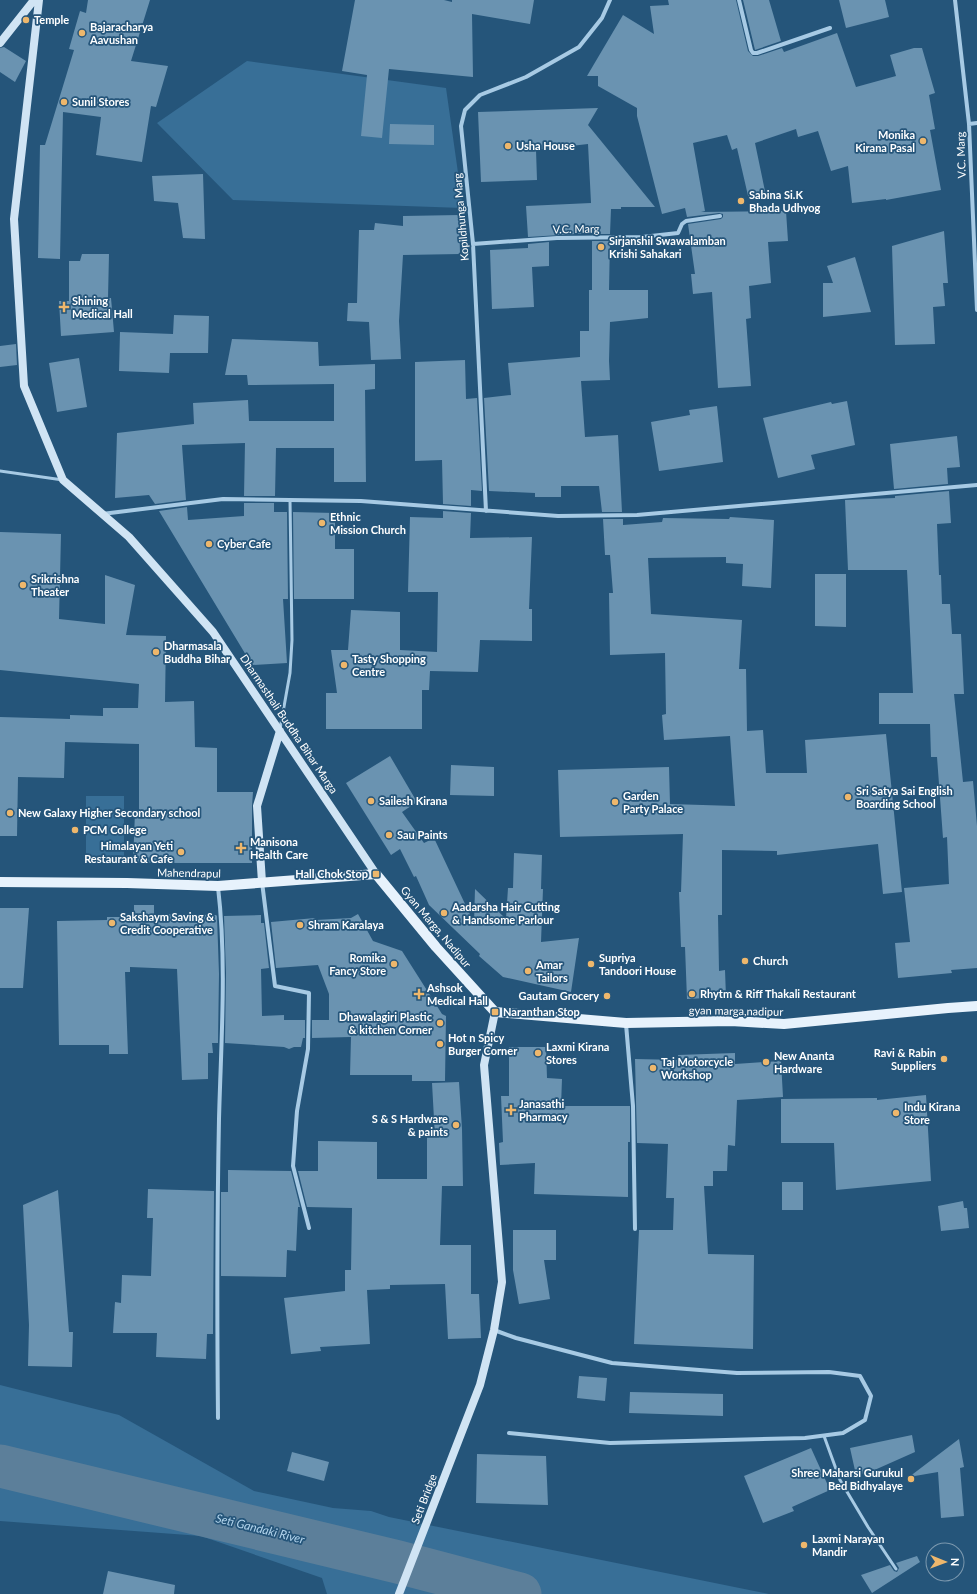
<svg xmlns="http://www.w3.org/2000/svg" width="977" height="1594" font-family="Lato,sans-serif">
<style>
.green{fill:#386f97}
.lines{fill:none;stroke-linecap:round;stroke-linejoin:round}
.river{stroke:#5c7f9a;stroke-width:43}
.building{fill:#6a93b1}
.lane{stroke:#a7cae4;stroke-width:3}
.street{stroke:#a7cae4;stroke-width:4}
.secondary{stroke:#d0e4f4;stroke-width:8}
.primary{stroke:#e7f2fc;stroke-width:10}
.poi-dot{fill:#eeb76c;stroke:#25557a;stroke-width:1.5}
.labels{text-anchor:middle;stroke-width:3.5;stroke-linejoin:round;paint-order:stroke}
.poi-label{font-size:11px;font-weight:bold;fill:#fff;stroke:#25557a;text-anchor:start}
.street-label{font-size:11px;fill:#fff;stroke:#25557a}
.water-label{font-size:12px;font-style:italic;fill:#b2d4ec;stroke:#25557a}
</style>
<rect width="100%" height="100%" fill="#25557a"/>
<!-- green -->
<path class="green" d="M247,61l199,27 17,120 -230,-8 -76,-77z
M86,796h38v66l-38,-1z
M0,1385l119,30 135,76 79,17 38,3 18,6 380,77h-442l-5,-16 -121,-42 -201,-15z"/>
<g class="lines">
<!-- river -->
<path class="river" d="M0,1466l398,96 122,32"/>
</g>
<!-- building -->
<path class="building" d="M88,0h62l-19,61 37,5 -12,41 -5,-1 -9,56 -46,-7 5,-38 -38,-5 -3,147 -22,-1 2,-113h5l29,-95 -5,-1 11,-38 6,2z
M355,0h89l8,2v-2h82l-4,24 -58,-10 1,63 -84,-8 -7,69 -21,-2 6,-61 -25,-4z
M668,0h68l12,51 5,5h5l24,-8 2,4 53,-19 19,54 40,-11 -6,-21 24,-7h8l13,45 -6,2 6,34 -5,1 11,60 -55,10v-1l-34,4 -4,-37 -17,5 -13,-40 -20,6 -2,-8 -41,14 11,53 -17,4 -12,-52 -5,2 -5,-15 -34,8 12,68 -4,1 85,-1 2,30 -20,1 3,41 -22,3 2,32 -5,1 5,67 -33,2 -6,-96 -19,2 -2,-20h4l-7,-50 33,-5 2,-2v-3l-4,-1 -32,4 -2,-9 -23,6 -25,-98v-8l-39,-22v-10h-11l36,-61 31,19 -4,-28 19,-1z
M743,0h26l12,41 -26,9z
M839,0h46l4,17 -43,11z
M4,47l22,14 -11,21 -15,-10v-24z
M598,108l-10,17 67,82h-34v2h-10l-1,25h-18v-1l-64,4 -2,-31 65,-3 -3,-59 -52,6 1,30 -56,2 -3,-70z
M390,124l44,1v20l-45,-1z
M203,174l2,65 -22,-1 -5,-35 -24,-2 -2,-25z
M459,215l1,39 -57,1 -4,66 2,38 -30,1 -2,-38 -22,-1 1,-18h9l2,-73h15l1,-7 28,3v-10z
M944,231l4,52h-5l2,23 -12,1 2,37 -40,1 -3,-99z
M592,241h18l-1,49h39v28l-38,4 -1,39 1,19 -29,1 4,56 33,-2 4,77h-20l-3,-26h-38v11h-26v-4l-46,-2 -5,-93 27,-3 -3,-32 72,-6v-26h9v-41h3z
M549,242v24l-17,1 2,40 -42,2 -2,-59 38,-2v-4z
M82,254h27l-1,44h3l3,34 -53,4 -2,-35h10v-40h11z
M855,257l16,55 -48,5v-34h10l-6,-17z
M174,315l35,1 -1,37h-38l-1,20 -50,-2 1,-39 53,2z
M232,339l86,3 1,24 56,-2v25l-10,1 1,92h-32v-34h-58l-1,48h-31l1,-53 -63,2 4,55 -31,4 -6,-9 -34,3 2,-65 77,-9 -1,-21 55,-3 1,21h85v-37l-86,1 -1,-10h-22z
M16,344l1,21 -17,2v-21z
M79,358l8,49 -30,5 -8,-49z
M465,360l1,39 11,-1 5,93 -11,-1v16l-28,-2 -1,-44 -27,1v-99z
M847,401l8,44 -44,10 4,14 -37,9 -15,-60 68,-16 1,2z
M717,406l6,56 -64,9 -8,-49 39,-7 -1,-5z
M957,436l3,31 -13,1 1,16 -54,5 -4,-45z
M949,491l2,32 -14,1 2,51h2l1,29h8l2,30h9l3,60h-10l9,88 10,-1 4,45v142l-26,2 1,3 -54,5 -3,-35 15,-1 -6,-54 45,-4 -2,-47 -4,1 -6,-81h-6l-1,-33h-51v-31h34l-6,-123h-59l-3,-70 50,-2v-2z
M244,503h30v9h13l1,87h-5l4,64 -35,2 -93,-154 28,-4 1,13 56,-4z
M443,511l28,2 -1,25 62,-1 -3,72h3v32l-52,-1 -2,32 -48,-1 -1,19h-7v39h-96v-36h11l-6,-43h17l3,-40 49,2v38l37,2 1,-60h-30l2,-75 33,1z
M293,512l42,1v36h19v50h-60z
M730,517l44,3 -3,68 -29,-2 1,-22 -17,-1v-6l-78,1 3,56 91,6 -3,49h7l1,62 16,-1 3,43h41l-2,-33 81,-6 16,158 -19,2 -5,-50 -101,11v-4l-55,-1v65h-4l1,56 6,-1 1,27 -39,2 -2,-52h-4l-2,-55h2l2,-58 -123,3 -2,-67 111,-3 1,37 65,2 -5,-70 -66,4 -2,-25 4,-1 -1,-61 -55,2 -1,-62h4l-3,-38h-5l-2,-36h20v6l39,-3 1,-4 66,1z
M0,532l61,2 -2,85 46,5v-49l30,10 -9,50 40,1 -1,66 29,-1 1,46 22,1v44h36l-1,14v57h-119l2,-51 4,1v-69l-74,-2 -1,36 -46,-1 -1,59h-17v-119l70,2v-4l33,1v-8h35l1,-24 -139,-14z
M815,574h31v53l-31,-1z
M390,756l27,46 -15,10 22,31 10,-5 40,85 1,-34 31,30 2,-31h5l1,-35 28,2 -1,34h2l-2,53 38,-4 -8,54 -68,-15 -24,-21 1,-2 -51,-49 -13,-29 -2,1 -14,-28 -9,6 -45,-72z
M451,765l43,2v29l-44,-1z
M134,905h20v9l62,1 1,1 2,58 -1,69h-6l1,10h-5v26l-26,1 -5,-111 -47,-2v5h-5l3,82h-19v-9h-50l-2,-124 50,-1v-3h27z
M0,908h29l-6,80h-23z
M358,914l15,27 29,10 40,63 4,2 -1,65h-33v-6h-62l1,-38 -39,1v-18h17v-26l-11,-29 -42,3 -5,-46 44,-4 1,2 35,-2z
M261,915v8h3l5,45 -8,1 1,47 22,-1v5h21v18h-2l-2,9h-7l-5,2 -5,-2 -59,-4 1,-70 -2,-57z
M509,1047h37l1,31 15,1 -1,27h69v36h-2v55l-94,-3 1,-31 -35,2 -1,-22 4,-1 -2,-46h8z
M735,1053v11l46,-3 2,36 -46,3 -2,46 -7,-1 -1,26h-14v15h-9l4,68 46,1 -1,94 -119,-5 5,-114h34l1,-32h-8l2,-54 -31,-1 -2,-84 44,1 -1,-5z
M459,1082l3,47 1,57h-21l-2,59h31v49h8l2,44 -33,1 -3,-55 -55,1v4l-23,1 3,54 -50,3 1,4 -30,3 -7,-56 61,-7v-21h6l1,-62 -45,-1 -9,-36h20v-30l59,1v37h50v-42h8l-3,-54z
M926,1095l5,86 -95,9 -2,-47h-53v-44l96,-1v2z
M228,1170l63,1 9,36h-2l-2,44 -9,-1 -1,27 -65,-1v-84h7z
M782,1182h21v28h-21z
M148,1189l66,2 -1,143h-6l-1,25 -50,-2 1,-24h-44l2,-31 6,1 1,-28 29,1 2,-58h-6z
M58,1190l11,142h4l-1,35 -44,-1 1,-41 -6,-120z
M963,1201l1,7h3l2,20 -28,3 -3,-25z
M513,1230h43v30h-12l6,39 -31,5 -6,-34z
M579,1376l28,2 -2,23 -28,-3z
M630,1392l93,2v22l-94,-3z
M912,1435l3,17 -45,20 -14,3 -6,-27z
M959,1439l5,28 -4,1 4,48 -23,2 -3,-46 -29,5z
M811,1448l19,42 -38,17 2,4 -31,12 -19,-47z
M292,1452l37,10 -5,19 -37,-10z
M477,1454l69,2 2,49 -72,-2z
M917,1556l3,6 -48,31 -11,-18 29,-10 4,6 3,1 2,-4 -3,-5z
M108,1571l67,14 -1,9h-71z"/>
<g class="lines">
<!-- lane -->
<path class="lane" d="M0,471l63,9
M280,729l10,-56 2,-33 -2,-140
M824,1436l16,44 28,47 28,42"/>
<!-- street -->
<path class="street" d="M739,0l12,50 2,3h4l73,-25
M955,0l14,124 8,186
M969,124l8,-1
M473,244l84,-6 85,-1 36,-4 4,-9 4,-3 34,-5
M486,511l-13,-267 -12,-118 4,-16 15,-15 46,-18 53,-30 23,-29 8,-18
M102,514l121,-15 138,2 197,15 79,-1 340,-30
M262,882l13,104 34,7 -1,56 -11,62 -4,55 16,62
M626,1024l7,82 2,123
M494,1330l22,8 96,25 125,10 92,-1 31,4 11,20 -6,24 -22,13 -38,5 -195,5 -101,-10
M218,1418c-1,-100 -1,-200 1,-299 2,-77 8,-156 -1,-232"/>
<!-- secondary -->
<path class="secondary" d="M39,0l-25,219 10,167 39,94 66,57 84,95 163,242
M0,43l34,-43
M262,882l-5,-76 23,-75
M399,1594l81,-209 14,-55 8,-48 -18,-217 11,-53"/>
<!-- primary -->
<path class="primary" d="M0,882l127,1 91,3 158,-12 60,73 59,65 131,11 105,-2 53,3 164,-16 29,-2"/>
</g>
<!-- markers -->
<g class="poi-dot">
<circle cx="26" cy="20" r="4"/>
<circle cx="82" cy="33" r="4"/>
<circle cx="64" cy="102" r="4"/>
<circle cx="923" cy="141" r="4"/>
<circle cx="508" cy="146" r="4"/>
<circle cx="741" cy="201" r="4"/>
<circle cx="601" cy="247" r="4"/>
<path d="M62 301h4v4h4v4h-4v4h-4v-4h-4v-4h4z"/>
<circle cx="322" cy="523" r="4"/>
<circle cx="209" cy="544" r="4"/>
<circle cx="23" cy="585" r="4"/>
<circle cx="156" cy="652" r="4"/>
<circle cx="344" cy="665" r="4"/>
<circle cx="848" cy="797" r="4"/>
<circle cx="371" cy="801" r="4"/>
<circle cx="615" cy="802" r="4"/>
<circle cx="10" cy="813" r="4"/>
<circle cx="75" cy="830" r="4"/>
<circle cx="389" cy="835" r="4"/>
<path d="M239 842h4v4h4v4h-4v4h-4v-4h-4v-4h4z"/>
<circle cx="181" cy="852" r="4"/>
<rect x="372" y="870" width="8" height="8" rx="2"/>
<circle cx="444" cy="913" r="4"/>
<circle cx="112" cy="923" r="4"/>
<circle cx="300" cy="925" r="4"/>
<circle cx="745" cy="961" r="4"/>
<circle cx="394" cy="964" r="4"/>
<circle cx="591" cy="964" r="4"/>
<circle cx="528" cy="971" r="4"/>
<path d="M417 988h4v4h4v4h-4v4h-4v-4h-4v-4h4z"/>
<circle cx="692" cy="994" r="4"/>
<circle cx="607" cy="996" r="4"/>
<rect x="491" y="1008" width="8" height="8" rx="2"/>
<circle cx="440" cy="1023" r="4"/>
<circle cx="440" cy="1044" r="4"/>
<circle cx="538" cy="1053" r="4"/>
<circle cx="944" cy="1059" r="4"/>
<circle cx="766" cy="1062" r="4"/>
<circle cx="653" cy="1068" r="4"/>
<path d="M509 1104h4v4h4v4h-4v4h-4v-4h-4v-4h4z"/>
<circle cx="896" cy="1113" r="4"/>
<circle cx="456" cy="1125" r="4"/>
<circle cx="911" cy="1479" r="4"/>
<circle cx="804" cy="1545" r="4"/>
</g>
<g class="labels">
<!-- poi labels -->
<g class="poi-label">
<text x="34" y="24">Temple</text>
<text x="90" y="31">Bajaracharya<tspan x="90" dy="13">Aavushan</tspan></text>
<text x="72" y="106">Sunil Stores</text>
<text x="915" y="139" text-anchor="end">Monika<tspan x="915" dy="13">Kirana Pasal</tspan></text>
<text x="516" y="150">Usha House</text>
<text x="749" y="199">Sabina Si.K<tspan x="749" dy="13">Bhada Udhyog</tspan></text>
<text x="609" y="245">Sirjanshil Swawalamban<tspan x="609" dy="13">Krishi Sahakari</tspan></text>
<text x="72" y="305">Shining<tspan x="72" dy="13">Medical Hall</tspan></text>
<text x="330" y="521">Ethnic<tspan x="330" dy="13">Mission Church</tspan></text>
<text x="217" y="548">Cyber Cafe</text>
<text x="31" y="583">Srikrishna<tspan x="31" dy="13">Theater</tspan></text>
<text x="164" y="650">Dharmasala<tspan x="164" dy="13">Buddha Bihar</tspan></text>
<text x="352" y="663">Tasty Shopping<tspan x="352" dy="13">Centre</tspan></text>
<text x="856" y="795">Sri Satya Sai English<tspan x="856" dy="13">Boarding School</tspan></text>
<text x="623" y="800">Garden<tspan x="623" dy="13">Party Palace</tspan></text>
<text x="379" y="805">Sailesh Kirana</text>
<text x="18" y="817">New Galaxy Higher Secondary school</text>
<text x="83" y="834">PCM College</text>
<text x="397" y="839">Sau Paints</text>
<text x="250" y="846">Manisona<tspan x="250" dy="13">Health Care</tspan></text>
<text x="173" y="850" text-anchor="end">Himalayan Yeti<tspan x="173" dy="13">Restaurant &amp; Cafe</tspan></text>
<text x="368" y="878" text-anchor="end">Hall Chok Stop</text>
<text x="452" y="911">Aadarsha Hair Cutting<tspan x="452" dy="13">&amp; Handsome Parlour</tspan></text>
<text x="120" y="921">Sakshaym Saving &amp;<tspan x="120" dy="13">Credit Cooperative</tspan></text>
<text x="308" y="929">Shram Karalaya</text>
<text x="386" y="962" text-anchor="end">Romika<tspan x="386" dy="13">Fancy Store</tspan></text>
<text x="599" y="962">Supriya<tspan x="599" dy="13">Tandoori House</tspan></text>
<text x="753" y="965">Church</text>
<text x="536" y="969">Amar<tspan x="536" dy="13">Tailors</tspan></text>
<text x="427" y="992">Ashsok<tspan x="427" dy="13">Medical Hall</tspan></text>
<text x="700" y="998">Rhytm &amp; Riff Thakali Restaurant</text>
<text x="599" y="1000" text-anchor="end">Gautam Grocery</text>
<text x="503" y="1016">Naranthan Stop</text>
<text x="432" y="1021" text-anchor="end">Dhawalagiri Plastic<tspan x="432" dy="13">&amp; kitchen Corner</tspan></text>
<text x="448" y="1042">Hot n Spicy<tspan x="448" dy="13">Burger Corner</tspan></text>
<text x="546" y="1051">Laxmi Kirana<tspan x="546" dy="13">Stores</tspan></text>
<text x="936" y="1057" text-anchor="end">Ravi &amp; Rabin<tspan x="936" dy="13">Suppliers</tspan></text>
<text x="774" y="1060">New Ananta<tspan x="774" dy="13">Hardware</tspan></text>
<text x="661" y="1066">Taj Motorcycle<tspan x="661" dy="13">Workshop</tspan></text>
<text x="519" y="1108">Janasathi<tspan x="519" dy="13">Pharmacy</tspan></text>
<text x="904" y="1111">Indu Kirana<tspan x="904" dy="13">Store</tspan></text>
<text x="448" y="1123" text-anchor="end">S &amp; S Hardware<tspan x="448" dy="13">&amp; paints</tspan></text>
<text x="903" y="1477" text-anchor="end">Shree Maharsi Gurukul<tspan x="903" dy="13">Bed Bidhyalaye</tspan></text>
<text x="812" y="1543">Laxmi Narayan<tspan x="812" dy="13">Mandir</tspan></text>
</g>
<!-- street labels -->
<g class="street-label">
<text transform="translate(961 155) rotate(-92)" y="4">V.C. Marg</text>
<text transform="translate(461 217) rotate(-95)" y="4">Kopildhunga Marg</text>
<text transform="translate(576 229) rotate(-1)" y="4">V.C. Marg</text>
<text transform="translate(289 724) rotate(56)" y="4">Dharmasthali Buddha Bihar Marga</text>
<text transform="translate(189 873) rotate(1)" y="4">Mahendrapul</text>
<text transform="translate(436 927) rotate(50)" y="4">Gyan Marga, Nadipur</text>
<text transform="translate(736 1011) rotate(1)" y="4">gyan marga,nadipur</text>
<text transform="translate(424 1499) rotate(-69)" y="4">Seti Bridge</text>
</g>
<!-- water labels -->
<g class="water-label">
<text transform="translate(260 1529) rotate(14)" y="4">Seti Gandaki River</text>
</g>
</g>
<!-- north arrow -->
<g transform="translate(945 1562) rotate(91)"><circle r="19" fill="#25557a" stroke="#7c99af"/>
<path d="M0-3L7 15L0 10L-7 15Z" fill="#eeb76c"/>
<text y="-6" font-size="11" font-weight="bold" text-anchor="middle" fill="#ffffff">N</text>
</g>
</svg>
